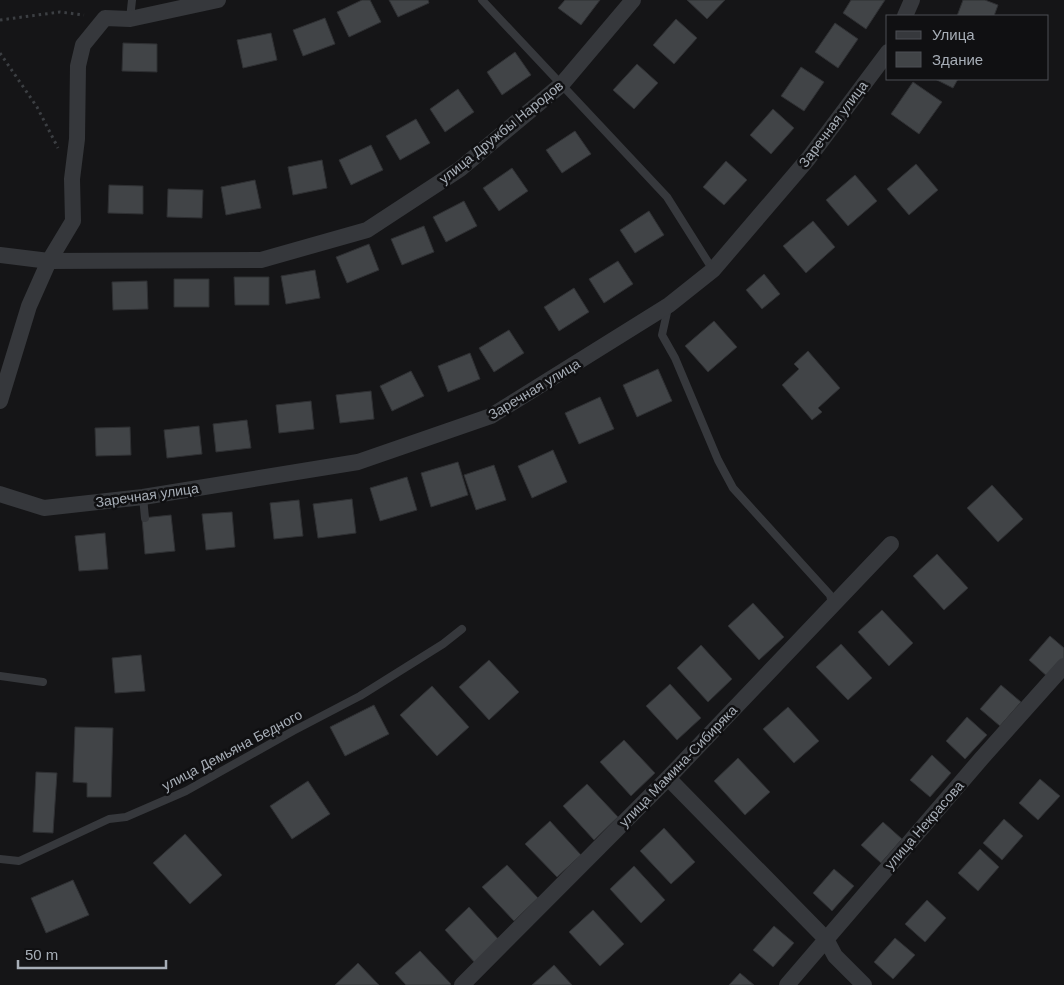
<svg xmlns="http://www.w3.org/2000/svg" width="1064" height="985" font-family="Arial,sans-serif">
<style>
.building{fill:#414447;stroke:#2f3033}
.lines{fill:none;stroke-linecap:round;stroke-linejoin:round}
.path{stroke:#3c3f43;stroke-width:3;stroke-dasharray:2.5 4;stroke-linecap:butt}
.service{stroke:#36383c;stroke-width:8}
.minor{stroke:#36383c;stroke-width:16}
.labels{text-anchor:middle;stroke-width:5;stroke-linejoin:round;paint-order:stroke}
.street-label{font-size:14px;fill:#a7aeb7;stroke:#101012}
</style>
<rect width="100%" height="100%" fill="#151517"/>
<!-- building -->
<path class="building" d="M362,0h8l11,22 -32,15 -12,-25z
M389,0h39l1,3 -31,14z
M565,0h35l-19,25 -23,-17z
M687,0h38l-18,19z
M851,0h34l-19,29 -23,-16z
M963,0h22l13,5 -4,11h-37z
M325,18l10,26 -32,12 -10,-26z
M676,19l21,19 -23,26 -21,-19z
M835,23l23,16 -20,29 -23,-16z
M271,33l6,27 -34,8 -6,-28z
M123,43l34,1v28l-35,-1z
M515,52l16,23 -29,20 -15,-23z
M637,64l21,19 -24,26 -21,-19z
M801,67l23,15 -20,29 -23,-15z
M935,79h23l-5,9z
M913,82l29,20 -23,32 -28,-20z
M458,89l16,23 -29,20 -15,-23z
M773,109l21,19 -23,26 -21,-19z
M416,119l14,24 -30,17 -14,-24z
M575,131l16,23 -29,19 -16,-23z
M371,145l12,25 -32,15 -12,-25z
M322,160l5,28 -34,7 -5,-28z
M726,161l21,19 -23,25 -21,-18z
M916,164l22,26 -29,25 -22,-26z
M512,168l16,23 -29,20 -16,-23z
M855,175l22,26 -29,25 -22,-26z
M255,180l6,28 -35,7 -5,-28z
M109,185l34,1v28l-35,-1z
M168,189l35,1 -1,28 -35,-1z
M464,201l13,25 -31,16 -13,-25z
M649,211l15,24 -29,18 -15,-23z
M813,221l22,26 -29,26 -23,-27z
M424,226l10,26 -32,13 -11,-26z
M369,244l10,26 -32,13 -11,-26z
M618,261l15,23 -29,19 -15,-24z
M315,270l5,28 -34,6 -5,-28z
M764,274l16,20 -18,15 -16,-19z
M234,277h35v28h-34z
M174,279h35v28h-35z
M147,281l1,28 -35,1 -1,-28z
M574,288l15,24 -30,19 -15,-24z
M714,321l23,26 -29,25 -23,-26z
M509,330l15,23 -30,19 -15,-24z
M808,351l32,37 -22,20 4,4 -10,8 -30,-35 17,-16 -5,-5z
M470,353l10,26 -32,13 -10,-26z
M658,369l14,32 -35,16 -14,-32z
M411,371l13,25 -32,15 -12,-25z
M371,391l3,28 -34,4 -4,-28z
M600,397l14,32 -35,15 -14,-31z
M311,401l3,28 -35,4 -3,-28z
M247,420l4,28 -35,4 -3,-28z
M199,426l3,28 -35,4 -3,-28z
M130,427l1,28 -35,1 -1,-28z
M553,450l14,32 -35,16 -14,-32z
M458,462l10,33 -37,12 -10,-34z
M494,465l12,35 -30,10 -12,-35z
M407,477l10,33 -37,11 -10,-33z
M992,485l31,34 -25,23 -31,-34z
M352,499l4,34 -38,5 -5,-34z
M299,500l4,36 -29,3 -4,-36z
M232,512l3,35 -29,3 -4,-36z
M171,515l4,36 -30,3 -3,-36z
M105,533l3,36 -29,2 -4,-35z
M937,554l31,34 -24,22 -31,-34z
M753,603l31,34 -25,23 -31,-34z
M882,610l31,33 -24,23 -31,-34z
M1050,636l14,12v12l-15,18 -20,-18z
M841,644l31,34 -24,22 -32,-33z
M701,645l31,34 -24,23 -31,-34z
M141,655l4,36 -30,2 -3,-35z
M489,660l30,32 -30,28 -30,-33z
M670,684l31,34 -24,22 -31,-34z
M1001,685l20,17 -21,24 -20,-17z
M432,686l37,41 -32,29 -37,-41z
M374,705l15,29 -44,22 -15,-29z
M788,707l31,34 -25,22 -31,-34z
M967,717l20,18 -22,24 -19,-18z
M75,727l38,1 -2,69h-24v-14l-14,-1z
M624,740l31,33 -24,23 -31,-34z
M932,755l19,18 -21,24 -20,-17z
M738,758l32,34 -25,23 -31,-34z
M36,772l21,1 -4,60 -20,-1z
M1040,779l20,17 -22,24 -19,-17z
M308,781l22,33 -38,25 -22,-33z
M587,784l31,33 -24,23 -31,-34z
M1004,819l19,17 -21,24 -19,-17z
M550,821l31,34 -24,22 -32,-33z
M883,822l19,17 -21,24 -20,-18z
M664,828l31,34 -24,22 -31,-33z
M185,834l37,41 -32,29 -37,-41z
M980,849l19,18 -21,24 -20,-18z
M507,865l31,33 -24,23 -32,-34z
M634,866l31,34 -24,23 -31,-34z
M834,869l20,17 -22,25 -19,-18z
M73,880l16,35 -43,18 -15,-35z
M927,900l19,18 -21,24 -20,-18z
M469,907l31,34 -24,23 -31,-34z
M593,910l31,34 -24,22 -31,-34z
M774,926l20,17 -21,24 -20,-17z
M895,938l20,17 -22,24 -19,-17z
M420,951l31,33 -1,1h-44l-11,-12z
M358,963l21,22h-44z
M554,965l18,20h-40z
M740,973l14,12h-25z"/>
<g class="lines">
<!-- path -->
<path class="path" d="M0,20l60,-8 24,3
M0,53l37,54 21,41"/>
<!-- service -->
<path class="service" d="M482,0l185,197 46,73
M130,19l2,-19
M668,308l-6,27 13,23 43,102 15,28 97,107 2,9
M143,497l2,21
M0,676l43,6
M0,859l19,2 90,-42 17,-2 60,-26 107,-60 67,-35 83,-52 19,-15"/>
<!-- minor -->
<path class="minor" d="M905,16l7,-16
M0,255l49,6 212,-1 106,-30 93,-61 102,-85 71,-84
M0,401l29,-95 20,-45 24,-40 -1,-42 5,-40 1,-73 5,-21 22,-27 25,1 88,-19
M0,494l44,14 99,-11 215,-35 133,-46 178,-111 44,-35 95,-111 80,-107
M668,778l158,161 9,17 29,29
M462,985l206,-207 223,-234
M787,985l194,-226 83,-93"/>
</g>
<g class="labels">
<!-- street labels -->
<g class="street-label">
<text transform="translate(833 124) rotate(-53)" y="5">Заречная улица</text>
<text transform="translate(501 132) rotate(-39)" y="5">улица Дружбы Народов</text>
<text transform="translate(534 389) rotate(-31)" y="5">Заречная улица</text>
<text transform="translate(147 495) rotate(-8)" y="5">Заречная улица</text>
<text transform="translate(232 750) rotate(-28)" y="5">улица Демьяна Бедного</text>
<text transform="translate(678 766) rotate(-46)" y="5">улица Мамина-Сибиряка</text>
<text transform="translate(924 825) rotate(-49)" y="5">улица Некрасова</text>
</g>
</g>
<!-- legend -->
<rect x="886" y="15" width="162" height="65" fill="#101012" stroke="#4c4f54"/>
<rect x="896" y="31" width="25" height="8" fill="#36383c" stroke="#4c4f54"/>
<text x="932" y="40" font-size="15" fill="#a7aeb7">Улица</text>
<rect x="896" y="52" width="25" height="15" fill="#414447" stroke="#4c4f54"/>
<text x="932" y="65" font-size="15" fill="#a7aeb7">Здание</text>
<!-- scale -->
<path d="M18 960v8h148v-8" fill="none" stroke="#a7aeb7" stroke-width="2.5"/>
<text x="25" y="960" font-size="15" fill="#a7aeb7" stroke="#101012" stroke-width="4" paint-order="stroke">50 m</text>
</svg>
